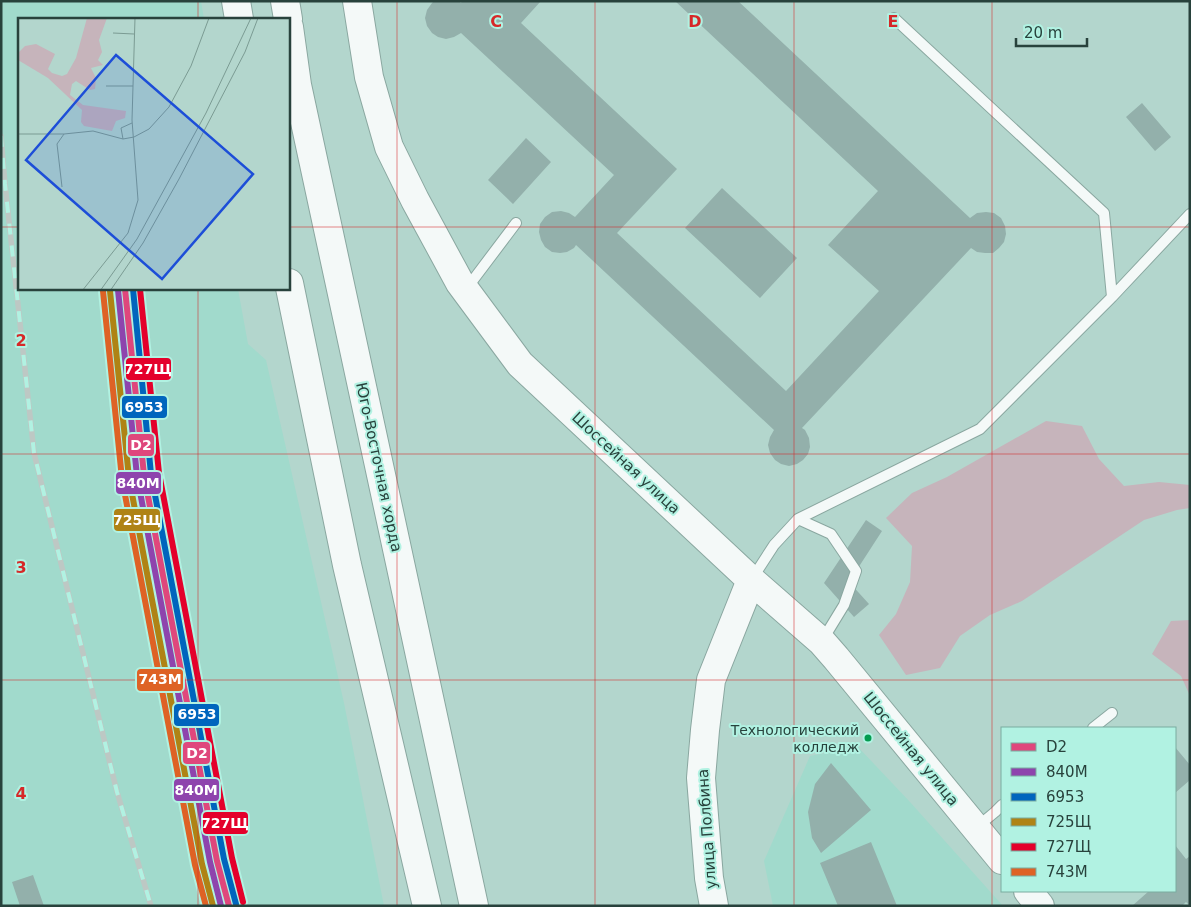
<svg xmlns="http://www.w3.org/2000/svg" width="1191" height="907" font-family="'DejaVu Sans',sans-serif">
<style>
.built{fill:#a1dacc}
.green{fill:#c6b4bb}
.building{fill:#93b0ab}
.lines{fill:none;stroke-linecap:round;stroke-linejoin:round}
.lane-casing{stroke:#8aa7a0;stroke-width:12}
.secondary-casing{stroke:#8aa7a0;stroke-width:30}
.primary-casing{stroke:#8aa7a0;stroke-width:30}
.lane{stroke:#f4f9f8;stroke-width:10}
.secondary{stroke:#f4f9f8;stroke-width:28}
.primary{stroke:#f4f9f8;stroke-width:28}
.rail-casing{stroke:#bdc8c4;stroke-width:5.5}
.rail{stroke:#b1f2e2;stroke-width:4;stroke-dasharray:11;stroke-linecap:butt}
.rail-1-casing{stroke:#b1f2e2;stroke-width:10}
.rail-2-casing{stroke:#b1f2e2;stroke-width:10}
.rail-3-casing{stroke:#b1f2e2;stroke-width:10}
.rail-4-casing{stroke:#b1f2e2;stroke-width:10}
.rail-5-casing{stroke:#b1f2e2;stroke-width:10}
.rail-6-casing{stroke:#b1f2e2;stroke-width:10}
.rail-1{stroke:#df477c;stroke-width:6}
.rail-2{stroke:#8e44ad;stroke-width:6}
.rail-3{stroke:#0065bd;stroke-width:6}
.rail-4{stroke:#af8315;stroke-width:6}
.rail-5{stroke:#e4002b;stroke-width:6}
.rail-6{stroke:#de6225;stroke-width:6}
.grid{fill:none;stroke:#d62828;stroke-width:1;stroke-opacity:0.55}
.bus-dot{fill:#049c4f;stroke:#b1f2e2;stroke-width:2}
.labels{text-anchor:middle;stroke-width:4;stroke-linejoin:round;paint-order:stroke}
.bus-label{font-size:14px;fill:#28423c;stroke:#b1f2e2;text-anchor:end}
.street-label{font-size:15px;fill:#28423c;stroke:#b1f2e2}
.inset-road{fill:none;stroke:#7b9b93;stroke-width:1}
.view{fill:#1d4ed8;fill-opacity:0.15;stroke:#1d4ed8;stroke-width:2.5}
.inset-edge{fill:none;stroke:#28423c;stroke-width:2.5}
.grid-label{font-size:16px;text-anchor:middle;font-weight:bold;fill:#d62828;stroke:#b1f2e2;stroke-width:4;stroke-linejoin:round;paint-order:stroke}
.line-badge{stroke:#b1f2e2;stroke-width:2}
.badge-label{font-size:14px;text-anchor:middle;font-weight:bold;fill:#fff}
</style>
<rect width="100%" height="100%" fill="#b3d6cd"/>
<!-- built -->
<path class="built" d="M1,1h200l3,18h-185v270h219l10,55 18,16 78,343 40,203h-383z
M858,747l52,55 93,104h-230l-9,-45 46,-105z"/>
<!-- green -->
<path class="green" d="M1046,421l36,5 17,33 25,27 35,-4 31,3v23l-13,2 -33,10 -122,81 -32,14 -30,21 -20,32 -34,7 -27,-40 17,-21 14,-32 2,-36 -26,-28 26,-25 35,-16z
M1190,620v76l-9,-20 -29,-22 19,-33z"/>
<!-- building -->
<path class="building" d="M434,1h25l2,2 1,-2h79l-20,22 156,146 -60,64 169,158 93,-100 -51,-46 50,-54 -203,-190h63l232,217 7,-5 9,-1 8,1 7,5 4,8 1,8 -2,8 -5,6 -6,5h-8l-8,-1 -6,-4 -169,180 3,2 4,8 1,9 -2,7 -5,6 -6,4 -8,2 -8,-2 -6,-4 -5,-7 -2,-8 2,-8 4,-7 -198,-185 -2,3 -7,4 -7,1 -8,-1 -7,-5 -4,-7 -2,-8 1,-8 5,-7 7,-5 9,-1 8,2 6,4 39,-42 -153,-142 -7,4 -8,2 -8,-2 -6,-4 -5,-7 -2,-8 2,-8 5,-7z
M1142,103l29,34 -16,14 -29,-34z
M526,138l25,24 -38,42 -25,-24z
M722,188l75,70 -37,40 -75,-70z
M866,520l16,11 -33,51 20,22 -15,13 -30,-34z
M1175,747l15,18v15l-15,13z
M831,763l40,47 -50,43 -9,-15 -4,-26 7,-28z
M871,842l26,64h-59l-18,-43z
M1175,845l11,14 4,-3v50l-4,-4 -4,4h-50l17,-15h26z
M33,875l11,31h-24l-8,-24z"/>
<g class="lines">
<defs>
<path id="lane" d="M467,288l49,-65
M1112,297l78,-83
M798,519l33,15 25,37 -12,34 -22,36
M752,579l22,-34 24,-26 182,-90 132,-132 -8,-84 -210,-195
M1093,728l19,-15
M977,827l18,-15 7,-7"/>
<path id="secondary" d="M357,1l12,76 20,70 26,53 45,83 60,81 231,216 71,62 14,16 166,202
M1028,891l12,15
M714,906l-5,-28 -8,-100 4,-48 6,-50 40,-100"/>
<path id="primary" d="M236,1l3,18
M285,1l3,18
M289,27l8,58 177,821
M289,283l58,282 80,341"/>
</defs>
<!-- lane casing -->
<use href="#lane" class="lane-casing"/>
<!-- secondary casing -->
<use href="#secondary" class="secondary-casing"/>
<!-- primary casing -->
<use href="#primary" class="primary-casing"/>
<!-- lane -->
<use href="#lane" class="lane"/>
<!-- secondary -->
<use href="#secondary" class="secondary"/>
<!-- primary -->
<use href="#primary" class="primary"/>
<defs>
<path id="rail" d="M1,136l4,48 29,269 83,339 34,114"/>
</defs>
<!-- rail casing -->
<use href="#rail" class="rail-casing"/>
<!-- rail -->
<use href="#rail" class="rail"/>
<defs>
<path id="rail-1" d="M125,289l19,186 73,386 12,45"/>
<path id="rail-2" d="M118,290l19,186 73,386 11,44"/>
<path id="rail-3" d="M133,289l18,185 73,385 12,45"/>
<path id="rail-4" d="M110,291l19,187 73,386 11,42"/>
<path id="rail-5" d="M140,289l19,184 73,385 11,44"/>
<path id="rail-6" d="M103,291l19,188 73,386 11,41"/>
</defs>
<!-- rail-1 casing -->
<use href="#rail-1" class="rail-1-casing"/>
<!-- rail-2 casing -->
<use href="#rail-2" class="rail-2-casing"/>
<!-- rail-3 casing -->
<use href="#rail-3" class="rail-3-casing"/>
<!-- rail-4 casing -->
<use href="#rail-4" class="rail-4-casing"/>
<!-- rail-5 casing -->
<use href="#rail-5" class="rail-5-casing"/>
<!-- rail-6 casing -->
<use href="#rail-6" class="rail-6-casing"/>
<!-- rail-1 -->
<use href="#rail-1" class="rail-1"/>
<!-- rail-2 -->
<use href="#rail-2" class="rail-2"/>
<!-- rail-3 -->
<use href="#rail-3" class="rail-3"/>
<!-- rail-4 -->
<use href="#rail-4" class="rail-4"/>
<!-- rail-5 -->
<use href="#rail-5" class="rail-5"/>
<!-- rail-6 -->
<use href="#rail-6" class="rail-6"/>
</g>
<!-- grid -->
<path class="grid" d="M198,1v18M397,1v905M595,1v905M794,1v905M992,1v905M1,227h18M289,227h901M198,289v617M1,454h1189M1,680h1189"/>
<!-- markers -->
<circle class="bus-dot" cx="868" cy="738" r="4.5"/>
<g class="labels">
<!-- bus labels -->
<g class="bus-label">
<text x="859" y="735">Технологический<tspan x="859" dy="17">колледж</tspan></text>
</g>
<!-- street labels -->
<g class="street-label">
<text transform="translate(626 463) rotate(43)" y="5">Шоссейная улица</text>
<text transform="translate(379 467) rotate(78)" y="5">Юго-Восточная хорда</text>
<text transform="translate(911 749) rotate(51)" y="5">Шоссейная улица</text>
<text transform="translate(707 829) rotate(-94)" y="5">улица Полбина</text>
</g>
</g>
<!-- overview -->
<g transform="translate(18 18)">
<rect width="272" height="272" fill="#b3d6cd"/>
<path d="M69,0h20l-8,22 3,12 -4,8 5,5 -12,3 5,10 -1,11 -5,1 -14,-9 -4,3 -2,11 13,10 43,6 -1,7 -9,3 -4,10 -28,-5 -3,-4 1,-12 -34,-32 -30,-18v-7l7,-7 11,-2 19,10 -7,15 4,4 10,3 5,-2 9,-16z" fill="#c6b4bb"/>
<path class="inset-road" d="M95,15l21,1M88,68h27M0,116h46M116,119l15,-8 20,-22 22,-41 18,-48M105,121l-2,-11 11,-5M44,169l-5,-43 7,-10 29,-3 30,8 11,-2M64,273l46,-58 10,-33 -6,-80 3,-102M82,273l37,-52 69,-126 45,-95M92,273l33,-48 36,-64 66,-127 13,-34"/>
<path class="view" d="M98,37l137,119 -91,105 -136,-119z"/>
<rect width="272" height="272" class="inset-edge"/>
</g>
<g class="grid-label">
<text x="496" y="27">C</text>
<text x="695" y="27">D</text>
<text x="893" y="27">E</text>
<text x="21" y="346">2</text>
<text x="21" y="573">3</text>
<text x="21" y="799">4</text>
</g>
<g class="line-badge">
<rect x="125" y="357" width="47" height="24" rx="5" fill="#e4002b"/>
<rect x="121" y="395" width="47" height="24" rx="5" fill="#0065bd"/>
<rect x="127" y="433" width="28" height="24" rx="5" fill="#df477c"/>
<rect x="115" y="471" width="47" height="24" rx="5" fill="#8e44ad"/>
<rect x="113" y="508" width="48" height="24" rx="5" fill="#af8315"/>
<rect x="136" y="668" width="48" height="24" rx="5" fill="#de6225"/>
<rect x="173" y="703" width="47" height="24" rx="5" fill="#0065bd"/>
<rect x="182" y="741" width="29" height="24" rx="5" fill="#df477c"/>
<rect x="173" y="778" width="47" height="24" rx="5" fill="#8e44ad"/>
<rect x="202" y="811" width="47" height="24" rx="5" fill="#e4002b"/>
</g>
<g class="badge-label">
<text x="148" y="374">727Щ</text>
<text x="144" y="412">6953</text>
<text x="141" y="450">D2</text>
<text x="138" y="488">840М</text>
<text x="137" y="525">725Щ</text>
<text x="160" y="684">743М</text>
<text x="197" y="719">6953</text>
<text x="197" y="758">D2</text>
<text x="196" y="795">840М</text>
<text x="225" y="828">727Щ</text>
</g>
<!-- border -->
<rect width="1191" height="907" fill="none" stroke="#28423c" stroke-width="5"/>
<!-- legend -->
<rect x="1001" y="727" width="175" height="165" fill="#b1f2e2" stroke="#7aaca0"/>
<rect x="1011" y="743" width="25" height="8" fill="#df477c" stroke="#7aaca0"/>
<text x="1046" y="752" font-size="15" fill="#28423c">D2</text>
<rect x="1011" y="768" width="25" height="8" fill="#8e44ad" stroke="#7aaca0"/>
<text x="1046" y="777" font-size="15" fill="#28423c">840М</text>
<rect x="1011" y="793" width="25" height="8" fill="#0065bd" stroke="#7aaca0"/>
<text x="1046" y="802" font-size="15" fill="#28423c">6953</text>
<rect x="1011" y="818" width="25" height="8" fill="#af8315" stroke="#7aaca0"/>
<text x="1046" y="827" font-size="15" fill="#28423c">725Щ</text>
<rect x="1011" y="843" width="25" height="8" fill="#e4002b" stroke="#7aaca0"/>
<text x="1046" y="852" font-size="15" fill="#28423c">727Щ</text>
<rect x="1011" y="868" width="25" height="8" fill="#de6225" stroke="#7aaca0"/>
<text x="1046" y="877" font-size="15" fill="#28423c">743М</text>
<!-- scale -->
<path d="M1016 38v8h71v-8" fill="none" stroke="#28423c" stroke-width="2.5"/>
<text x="1024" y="38" font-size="15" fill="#28423c" stroke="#b1f2e2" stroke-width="4" paint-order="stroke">20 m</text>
</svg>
